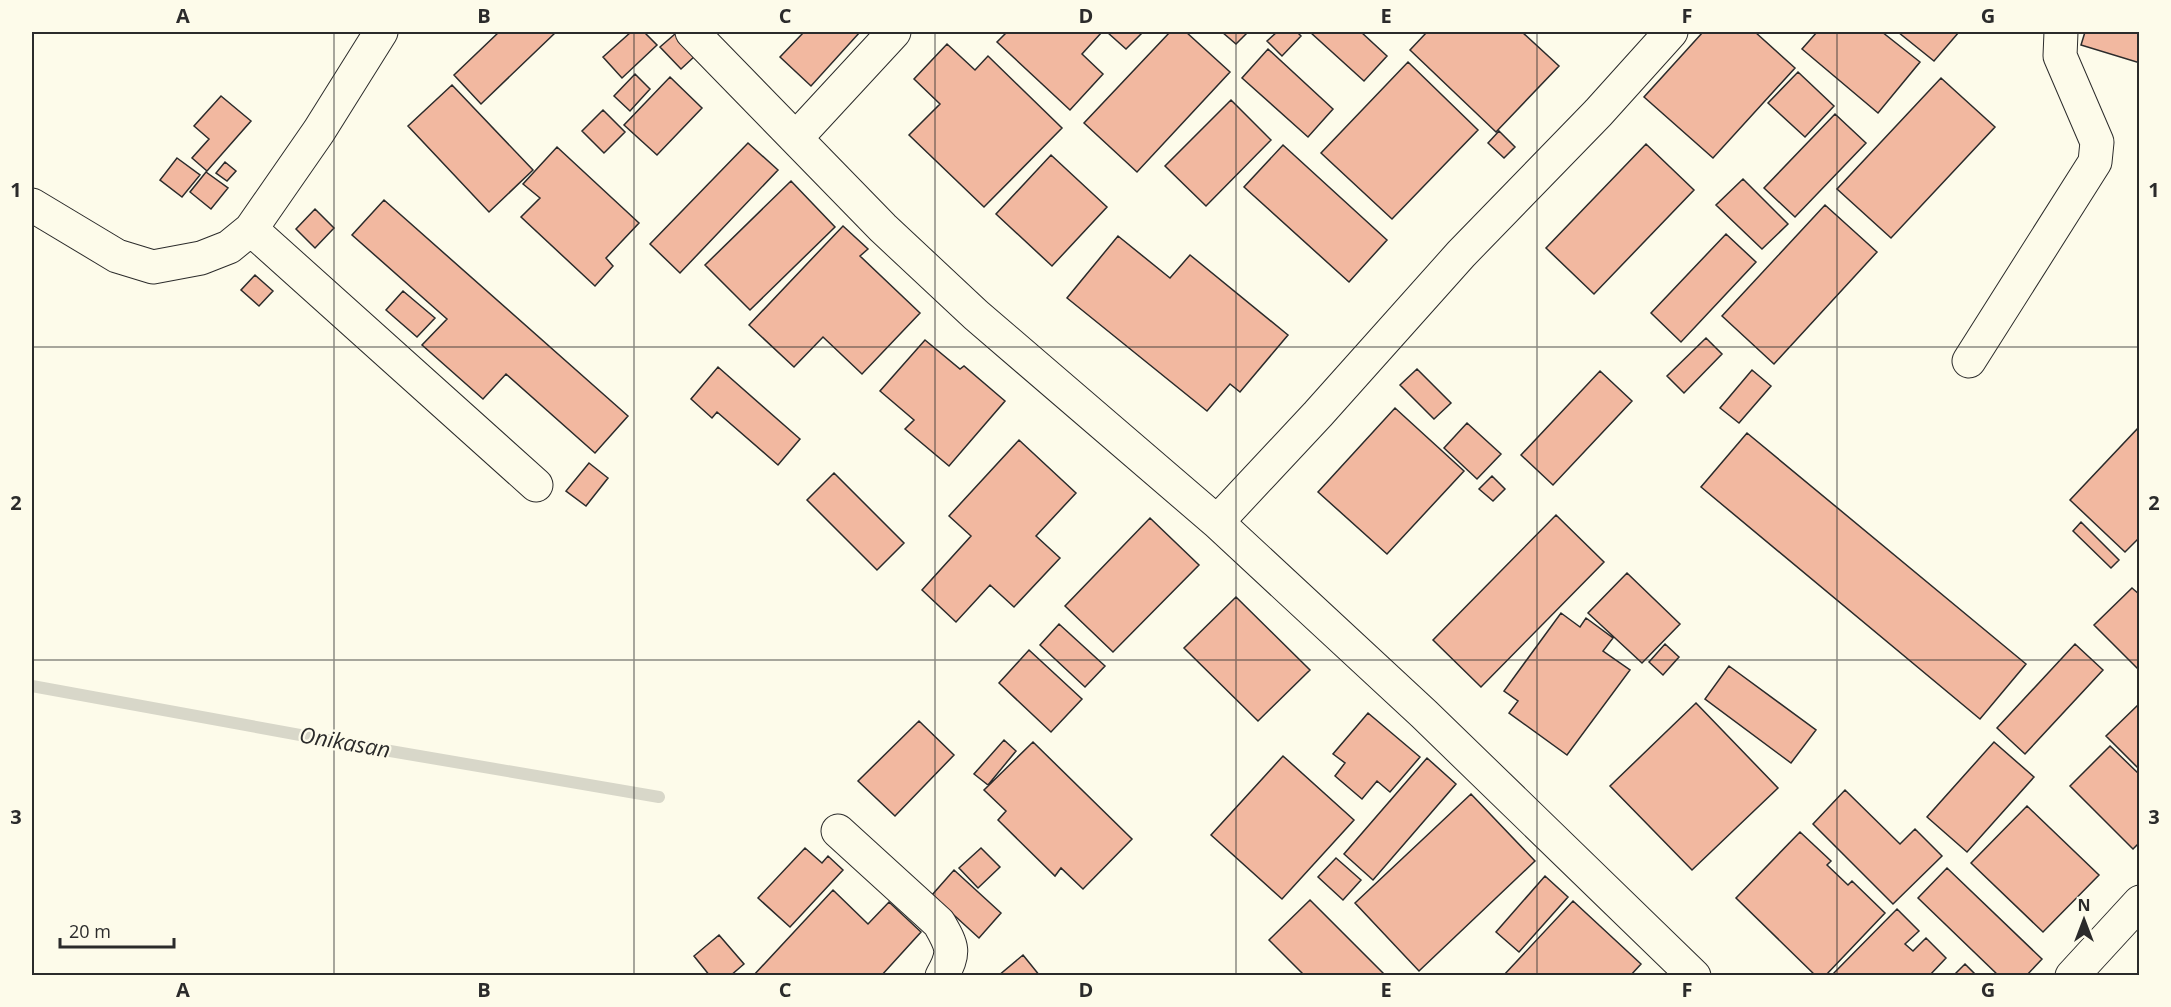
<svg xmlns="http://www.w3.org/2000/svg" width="2171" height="1007" font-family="'Open Sans',sans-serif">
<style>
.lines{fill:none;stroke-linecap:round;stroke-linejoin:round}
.stream{stroke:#d8d7c9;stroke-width:12}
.building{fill:#f2b8a0;stroke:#2b2b2b;stroke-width:1.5}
.minor-casing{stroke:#2b2b2b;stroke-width:35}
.minor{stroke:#fdfbea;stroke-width:33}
.grid{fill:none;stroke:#2b2b2b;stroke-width:1.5;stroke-opacity:0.55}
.labels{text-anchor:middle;stroke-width:4.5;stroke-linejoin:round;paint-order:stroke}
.water-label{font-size:22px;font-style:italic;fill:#2b2b2b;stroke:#fdfbea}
.neatline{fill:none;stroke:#2b2b2b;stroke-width:2}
.grid-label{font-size:20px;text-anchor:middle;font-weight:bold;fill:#2b2b2b}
</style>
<rect width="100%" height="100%" fill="#fdfbea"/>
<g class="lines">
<!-- stream -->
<path class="stream" d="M32,686l323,59 304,52"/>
</g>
<!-- building -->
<path class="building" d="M499,32h57l-75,72 -27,-29z
M631,32h13l13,13 -35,33 -19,-21z
M804,32h56l-49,54 -31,-29z
M1007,32h95l-20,22 21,20 -33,36 -73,-68z
M1107,32h36l-17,17z
M1170,32h16l44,40 -93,100 -53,-49z
M1222,32h26l-12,12z
M1277,32h20l4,4 -19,20 -15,-15z
M1310,32h51l26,24 -23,25z
M1427,32h95l37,34 -63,66 -86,-82z
M1703,32h52l40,36 -82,90 -69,-61z
M1817,32h65l38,30 -42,51 -76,-64z
M1898,32h61l-25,29z
M2085,32h55v31l-59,-18z
M675,34l21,21 -15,14 -21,-22z
M947,44l28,26 13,-14 74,72 -78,79 -75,-72 31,-31 -26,-25z
M1268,49l65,60 -25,28 -66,-59z
M1408,62l70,68 -86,89 -71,-66z
M1798,72l36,34 -29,31 -37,-34z
M635,74l15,15 -20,22 -16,-15z
M670,77l32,31 -45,47 -33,-30z
M1941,78l54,49 -104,111 -54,-49z
M452,85l81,85 -44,42 -81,-86z
M221,96l30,25 -44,50 -15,-13 17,-19 -15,-13z
M1231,100l40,40 -65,66 -41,-40z
M603,110l22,22 -21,21 -22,-22z
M1835,114l31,29 -71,74 -31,-29z
M1499,131l16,16 -11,11 -16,-15z
M748,143l30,27 -98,103 -30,-29z
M1646,144l48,46 -100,104 -48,-46z
M1283,145l104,95 -38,42 -105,-95z
M557,147l82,76 -33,35 7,8 -18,20 -74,-69 19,-19 -17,-14z
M1051,155l56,52 -55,59 -56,-52z
M177,158l23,17 -18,22 -22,-17z
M225,162l11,9 -9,10 -11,-8z
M206,172l22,16 -17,21 -21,-17z
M1743,179l45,45 -26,25 -46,-44z
M791,181l44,46 -85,83 -45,-45z
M384,200l244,216 -33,37 -89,-79 -23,25 -61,-54 25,-26 -95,-84z
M1825,205l52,47 -103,112 -52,-48z
M315,209l19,19 -19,20 -19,-19z
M843,226l25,23 -8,7 60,57 -58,61 -39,-37 -29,30 -45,-42z
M1726,234l30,28 -75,80 -30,-29z
M1118,236l52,42 20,-23 98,80 -48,57 -10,-8 -23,27 -140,-113z
M255,275l18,16 -14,15 -18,-16z
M403,291l32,27 -18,19 -31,-27z
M1706,338l16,16 -38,39 -17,-17z
M925,340l35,29 4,-3 41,35 -56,65 -44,-37 9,-9 -34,-29z
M718,367l82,72 -22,26 -61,-53 -5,6 -21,-19z
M1417,369l34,34 -17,16 -34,-34z
M1752,370l19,16 -32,37 -19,-15z
M1600,371l32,30 -79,84 -32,-30z
M1395,408l69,63 -77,83 -69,-62z
M1467,423l34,31 -24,25 -33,-31z
M2140,426v111l-15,15 -55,-52z
M1747,433l279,231 -46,55 -279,-232z
M1019,440l57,53 -40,43 24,22 -46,49 -24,-22 -34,37 -34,-32 49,-54 -22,-20z
M589,463l19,15 -22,28 -20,-15z
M834,473l70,70 -27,27 -70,-70z
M1492,476l13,13 -12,12 -14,-12z
M1556,515l48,47 -123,125 -48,-47z
M1150,518l49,47 -86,87 -48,-46z
M2081,522l38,38 -8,8 -38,-37z
M1627,573l53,51 -38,39 -54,-50z
M2132,588l8,7v76l-46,-46z
M1236,597l74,73 -52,51 -74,-73z
M1561,613l19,14 6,-9 27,20 -10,13 27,19 -63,85 -58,-42 9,-12 -14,-10z
M1059,624l46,42 -20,21 -45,-42z
M1665,644l14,13 -16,18 -14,-13z
M2075,644l28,26 -78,84 -28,-26z
M1029,650l53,49 -31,33 -52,-49z
M1729,666l87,64 -25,33 -86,-64z
M1696,703l82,85 -86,82 -82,-84z
M2140,703v67l-34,-34z
M1368,713l52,44 -30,35 -13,-11 -15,18 -27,-23 10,-13 -12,-9z
M919,721l35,34 -59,61 -37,-35z
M1004,740l12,11 -28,34 -14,-11z
M1033,742l99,97 -49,50 -22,-21 -6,8 -57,-56 8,-9 -22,-21z
M1994,742l40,35 -67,75 -40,-35z
M2110,746l30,29v67l-7,7 -63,-63z
M1283,756l71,64 -72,79 -71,-64z
M1427,758l29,26 -83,96 -29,-26z
M1845,790l55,54 15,-15 27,27 -49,48 -80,-80z
M1471,794l64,67 -116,110 -64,-68z
M2027,806l72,69 -56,57 -72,-69z
M1800,832l31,29 -4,4 21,20 4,-4 33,32 -60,63h-9l-80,-78z
M805,848l17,15 6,-7 15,14 -53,57 -32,-29z
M981,848l19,19 -22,21 -19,-20z
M1336,858l25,22 -18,20 -25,-23z
M1947,868l95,91 -16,17h-27l-81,-78z
M954,870l47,43 -22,25 -47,-43z
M1545,876l23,21 -49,55 -23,-20z
M833,890l35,34 21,-22 32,30 -40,44h-128z
M1310,900l76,76h-81l-36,-36z
M1573,901l68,63 -11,12h-127z
M1897,909l22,22 -14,13 8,7 13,-13 20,20 -17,18h-98z
M719,935l25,29 -14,12h-20l-16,-20z
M1023,955l17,21h-42z
M1965,964l12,12h-24z"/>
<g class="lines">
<defs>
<path id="minor" d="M692,32l191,196 93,87 241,207 207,192 270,262
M796,138l98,-106
M32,205l85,51 36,11 48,-9 28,-11 22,-18 68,-98 62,-99
M251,229l285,256
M1969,361l126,-199 2,-20 -37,-86 1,-24
M1217,522l101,-108 143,-160 137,-141 73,-81
M838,831l101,92c13,23 17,29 3,53
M2072,976l68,-74"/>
</defs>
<!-- minor casing -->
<use href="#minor" class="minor-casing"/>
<!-- minor -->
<use href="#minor" class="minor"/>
</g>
<!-- grid -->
<path class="grid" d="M334,32v944M634,32v944M935,32v944M1236,32v944M1537,32v944M1837,32v944M32,347h2108M32,660h2108"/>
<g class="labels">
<!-- water labels -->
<g class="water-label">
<text transform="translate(345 742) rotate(10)" y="8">Onikasan</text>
</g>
</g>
<!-- border -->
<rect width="2171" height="1007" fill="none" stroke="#fdfbea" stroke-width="66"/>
<!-- north arrow -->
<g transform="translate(2084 920)" stroke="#fdfbea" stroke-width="4.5" paint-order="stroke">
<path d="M0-4.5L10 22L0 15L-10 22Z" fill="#2b2b2b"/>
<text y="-9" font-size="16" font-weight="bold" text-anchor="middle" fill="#2b2b2b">N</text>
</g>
<!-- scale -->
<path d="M60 938v9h114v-9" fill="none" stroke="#2b2b2b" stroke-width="3"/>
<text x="69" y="938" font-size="18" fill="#2b2b2b" stroke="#fdfbea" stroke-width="4.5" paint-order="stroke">20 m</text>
<rect x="33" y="33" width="2105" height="941" class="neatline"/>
<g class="grid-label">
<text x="183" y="23">A</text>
<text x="484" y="23">B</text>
<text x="785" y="23">C</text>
<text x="1086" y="23">D</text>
<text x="1386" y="23">E</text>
<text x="1687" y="23">F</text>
<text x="1988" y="23">G</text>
<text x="16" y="197">1</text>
<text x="2154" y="197">1</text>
<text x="16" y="510">2</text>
<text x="2154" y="510">2</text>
<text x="16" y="824">3</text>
<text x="2154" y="824">3</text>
<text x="183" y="997">A</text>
<text x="484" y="997">B</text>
<text x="785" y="997">C</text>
<text x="1086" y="997">D</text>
<text x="1386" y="997">E</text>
<text x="1687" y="997">F</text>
<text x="1988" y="997">G</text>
</g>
</svg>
